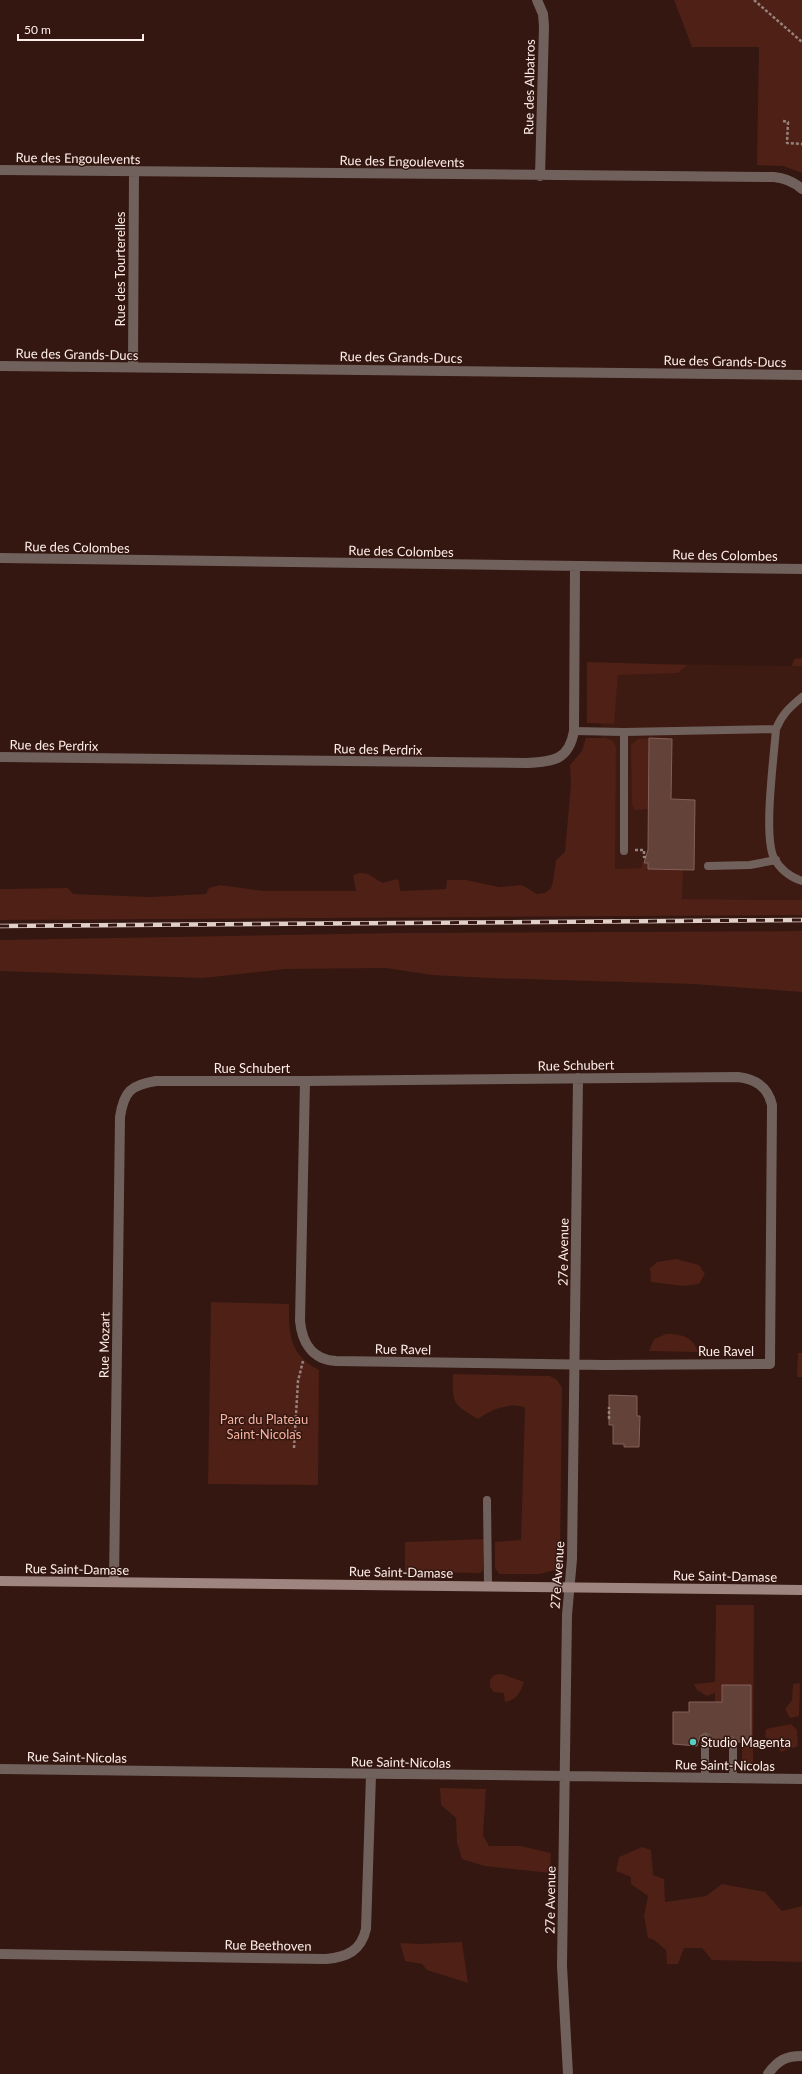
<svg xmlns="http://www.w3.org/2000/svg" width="802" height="2074" font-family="Lato,sans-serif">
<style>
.built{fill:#3e1b12}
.green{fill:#4e2016}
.building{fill:#624239;stroke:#846058}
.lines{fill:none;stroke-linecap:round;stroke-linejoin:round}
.path{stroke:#97817b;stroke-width:2.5;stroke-dasharray:3 2;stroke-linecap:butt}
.lane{stroke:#71615c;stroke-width:8}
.street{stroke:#71615c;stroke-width:10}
.secondary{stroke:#9f857f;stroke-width:10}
.rail-casing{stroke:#e1cfca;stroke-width:4.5}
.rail{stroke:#331710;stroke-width:3;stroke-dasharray:9;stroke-linecap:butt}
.poi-dot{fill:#56cec2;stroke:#331710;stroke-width:1.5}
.labels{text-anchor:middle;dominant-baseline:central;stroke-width:3;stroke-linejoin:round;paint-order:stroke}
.street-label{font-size:13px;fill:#feede9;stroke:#331710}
.park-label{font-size:13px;fill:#f7b4a3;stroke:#331710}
.poi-label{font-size:13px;fill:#feede9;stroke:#331710;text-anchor:start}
</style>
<rect width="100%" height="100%" fill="#331710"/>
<path class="built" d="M602,663L802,666V900L599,898Z"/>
<path class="green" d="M674,0H802V173L783,166L757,165L759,47H692Z
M802,658V666H792L794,659Z
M587,662L687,665L678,673L618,675L614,724L587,723Z
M586,738H606L613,741L616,747L615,869L642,868V863H648V869L683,870L682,899L802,900V915L0,920V889L68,888L73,894L150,897L206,894L209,888L220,885L264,891H356L353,875C366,869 372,877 383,883L396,879L399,881L400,891L446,889L447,880H466L499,887L522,885L537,894L545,893L551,888L553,881L556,860L565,852L571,784L570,765L582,751Z
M649,738L648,809L635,810L632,804L631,745L638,739Z
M802,931V992L693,984L488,978L432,975L386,968L286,969L203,978L0,971V940L397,933Z
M676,1259L699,1265L705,1274L699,1284L683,1286L651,1282L650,1268L657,1262Z
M211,1302L289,1304C289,1334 289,1355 319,1370L318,1485L208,1484Z
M666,1334C681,1334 693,1336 698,1352L649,1351L654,1339Z
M798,1353H802V1377H797Z
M453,1374L550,1376L557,1380L562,1388L560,1561L555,1570L539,1574H499L495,1568V1542L521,1540L525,1408C511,1401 490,1410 478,1419C453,1404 452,1404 453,1374Z
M484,1539L483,1570L480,1573L405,1572V1542Z
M716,1605H754L753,1766H742V1742H751V1685H722L721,1711L714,1742L715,1693L707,1696L697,1690L694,1684L715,1682Z
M502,1674L524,1682C520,1693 517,1700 505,1702L504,1693L494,1692L490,1687V1680L494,1675Z
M800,1683L799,1716L790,1718L785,1709L792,1700L793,1684Z
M791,1724L797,1730L798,1746L781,1752L774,1741L765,1737L766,1729Z
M440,1788L486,1789L483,1835L489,1846H521L551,1853L550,1873L484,1866L462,1859L457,1843L456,1818L441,1805Z
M642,1847L651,1850L653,1875L664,1879L665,1902L706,1896L722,1884L765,1892L782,1911L802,1906V1962L712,1960L702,1948H684L678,1964H667L666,1950L654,1940L648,1938L644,1916L648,1896L631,1884V1877L616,1871L619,1857Z
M462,1942L468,1983L427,1970L422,1964L405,1961L400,1943L420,1944Z"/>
<path class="building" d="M649,738L672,739L671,799L695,800L694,870L648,869V863H644L648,850Z
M609,1395L637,1396V1416H640L639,1447H624V1444H613V1425H609Z
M722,1685H751V1742H738L733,1737H730L728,1742H710V1735L705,1733L700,1736L697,1746L673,1744V1712H689V1702H722Z"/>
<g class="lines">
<path class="path" d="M754,0L802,42
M783,121L788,122L787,143L802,144
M635,850H644V857H646
M609,1419V1407
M294,1448L298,1381L303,1361"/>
<path class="lane" d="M802,697C790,707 782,714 776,729C774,757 763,836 774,858C780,869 790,877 802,881
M574,731L624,732V851
M624,732L776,729
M708,866L750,865L776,860
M487,1500L488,1586
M705,1738V1778
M733,1742V1778"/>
<path class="street" d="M537,0L543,14L544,26L540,176
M0,170L774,177C785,178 793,181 802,189
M0,366L802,375
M133,367L134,171
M0,558L802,569
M0,757L527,763C553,762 569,760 574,731L575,566
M114,1582L120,1117C124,1091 131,1085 156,1081H305L738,1077C756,1079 768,1087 772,1105L770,1364L605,1365L336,1361C312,1360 302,1342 300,1321L305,1081
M0,1769L802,1779
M0,1954L326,1959C347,1957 361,1951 366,1929L371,1775
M568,2074L562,1966L567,1615L572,1559L578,1078
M768,2074C778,2060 786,2056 802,2056"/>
<path class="secondary" d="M0,1581L802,1590"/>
<g class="rail-casing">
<path id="rail" d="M0,926L802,920"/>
</g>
<use href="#rail" class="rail"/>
</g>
<circle class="poi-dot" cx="693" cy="1742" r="4"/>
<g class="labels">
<g class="street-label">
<text transform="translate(529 87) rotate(-89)">Rue des Albatros</text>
<text transform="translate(78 158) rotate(1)">Rue des Engoulevents</text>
<text transform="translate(402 161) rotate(1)">Rue des Engoulevents</text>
<text transform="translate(120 269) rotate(-90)">Rue des Tourterelles</text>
<text transform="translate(77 354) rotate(1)">Rue des Grands-Ducs</text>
<text transform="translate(401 357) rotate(1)">Rue des Grands-Ducs</text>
<text transform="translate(725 361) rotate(1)">Rue des Grands-Ducs</text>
<text transform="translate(77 547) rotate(1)">Rue des Colombes</text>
<text transform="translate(401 551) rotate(1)">Rue des Colombes</text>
<text transform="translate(725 555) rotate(1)">Rue des Colombes</text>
<text transform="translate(54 745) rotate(1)">Rue des Perdrix</text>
<text transform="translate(378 749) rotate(1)">Rue des Perdrix</text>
<text transform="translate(576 1065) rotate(-1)">Rue Schubert</text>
<text x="252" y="1068">Rue Schubert</text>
<text transform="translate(563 1252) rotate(-89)">27e Avenue</text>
<text transform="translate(104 1345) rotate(-89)">Rue Mozart</text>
<text transform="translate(403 1349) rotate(1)">Rue Ravel</text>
<text x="726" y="1351">Rue Ravel</text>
<text transform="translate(77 1569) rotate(1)">Rue Saint-Damase</text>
<text transform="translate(401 1572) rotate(1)">Rue Saint-Damase</text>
<text transform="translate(557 1575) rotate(-86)">27e Avenue</text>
<text transform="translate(725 1576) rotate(1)">Rue Saint-Damase</text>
<text transform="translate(77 1757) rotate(1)">Rue Saint-Nicolas</text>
<text transform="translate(401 1762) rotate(1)">Rue Saint-Nicolas</text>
<text transform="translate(725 1765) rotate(1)">Rue Saint-Nicolas</text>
<text transform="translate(550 1900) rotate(-89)">27e Avenue</text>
<text transform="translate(268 1945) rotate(1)">Rue Beethoven</text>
</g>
<g class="park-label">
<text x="264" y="1419">Parc du Plateau<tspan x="264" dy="15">Saint-Nicolas</tspan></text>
</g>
<g class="poi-label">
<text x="701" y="1742">Studio Magenta</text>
</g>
</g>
<path d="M18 34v6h125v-6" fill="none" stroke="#feede9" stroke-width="2"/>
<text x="24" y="34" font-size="12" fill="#feede9" stroke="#331710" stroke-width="3" paint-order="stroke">50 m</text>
</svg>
